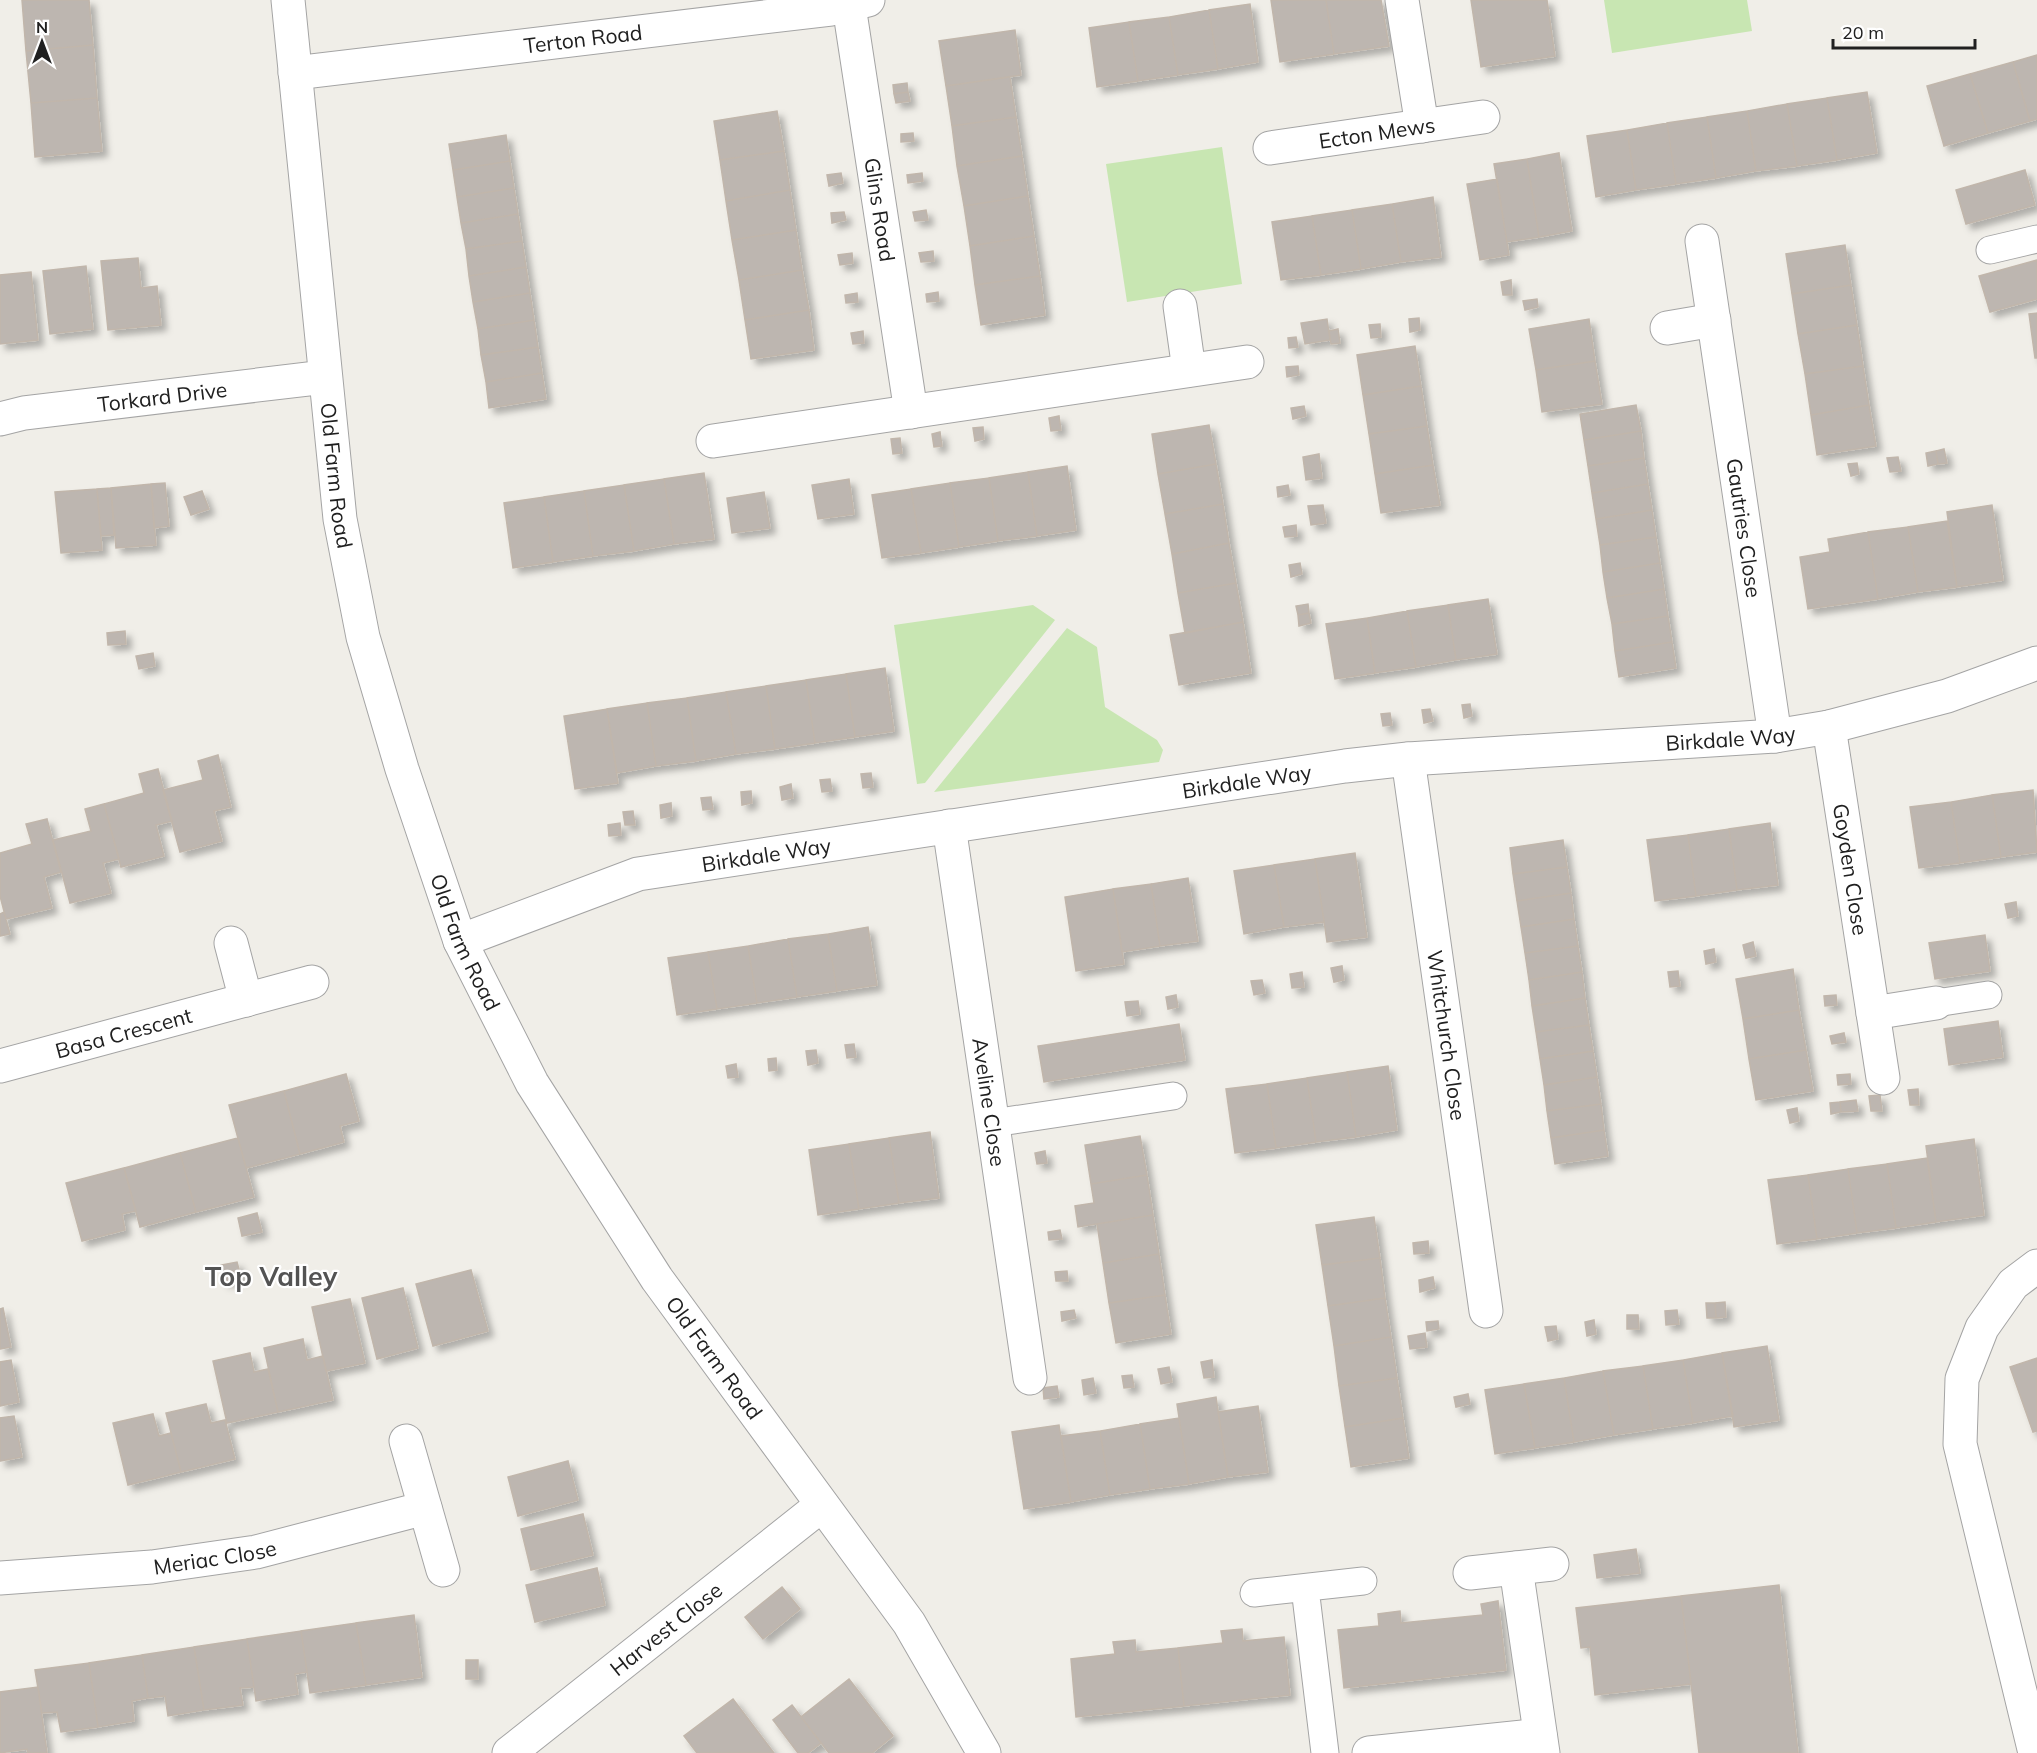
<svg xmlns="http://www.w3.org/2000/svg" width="2037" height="1753" font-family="Mulish,sans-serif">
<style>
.grass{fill:#c8e6b2}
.building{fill:#bdb6b0;stroke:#c1b6ab;stroke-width:1.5;filter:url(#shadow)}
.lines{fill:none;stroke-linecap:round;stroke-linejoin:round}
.service-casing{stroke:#a4a4a4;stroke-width:29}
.minor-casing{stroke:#a4a4a4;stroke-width:35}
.tertiary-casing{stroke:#a4a4a4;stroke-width:35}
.service{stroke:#fff;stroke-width:27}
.minor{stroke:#fff;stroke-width:33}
.tertiary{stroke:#fff;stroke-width:33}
.labels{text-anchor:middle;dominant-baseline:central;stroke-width:4.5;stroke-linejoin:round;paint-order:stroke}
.street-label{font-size:21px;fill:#202020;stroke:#fff}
.district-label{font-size:27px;font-weight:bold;fill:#535353;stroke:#fff}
</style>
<defs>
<filter id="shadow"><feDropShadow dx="5.5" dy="5.5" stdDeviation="3" flood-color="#0004"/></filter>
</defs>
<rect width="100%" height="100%" fill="#f0eee8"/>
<path class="grass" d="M1604,0H1747L1752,31L1612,53Z
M1222,147L1242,284L1127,302L1106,164Z
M1033,605L1055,620L925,783L917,784L894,625Z
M1067,628L1097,647L1105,707L1157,740L1163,750L1159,762L934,792Z"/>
<path class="building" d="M22,0H89L93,45L26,51Z
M1271,0H1326L1334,54L1280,62Z
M1326,0H1381L1389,46L1334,54Z
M1471,0H1547L1555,56L1481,67Z
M1250,4L1258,62L1218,69L1209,10Z
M1209,10L1218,69L1178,75L1169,17Z
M1169,17L1178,75L1138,81L1129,22Z
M1129,22L1138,81L1097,87L1089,28Z
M1015,30L1021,75L946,86L939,41Z
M93,45L97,98L31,103L26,51Z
M2037,55V119L2030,121L2013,62Z
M2013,62L2030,121L1988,133L1970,74Z
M1970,74L1988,133L1944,146L1927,86Z
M1010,77L1016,117L952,126L946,86Z
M907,83L908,92L894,94L893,85Z
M908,92L910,101L896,103L894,94Z
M1867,92L1877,153L1837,160L1827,98Z
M97,98L102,151L35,157L31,103Z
M1827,98L1837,160L1797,166L1787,104Z
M1787,104L1797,166L1756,171L1747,111Z
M777,111L784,151L720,160L714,121Z
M1747,111L1756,171L1716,178L1707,117Z
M1016,117L1022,156L957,166L952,126Z
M1707,117L1716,178L1676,184L1667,123Z
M1667,123L1676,184L1636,190L1627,130Z
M1627,130L1636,190L1596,197L1587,136Z
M913,133L914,141L901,142V134Z
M506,135L510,161L453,170L449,144Z
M784,151L790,190L726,201L720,160Z
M1559,153L1572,231L1539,237L1527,159Z
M1022,156L1028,196L964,206L957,166Z
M1527,159L1539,237L1507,242L1494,164Z
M510,161L514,188L457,197L453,170Z
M2025,170L2035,205L1966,224L1956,190Z
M841,173L843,183L829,186L827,175Z
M922,173L923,181L908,183L907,175Z
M1497,179L1509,255L1480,260L1467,184Z
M514,188L518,214L461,223L457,197Z
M790,190L796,230L732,240L726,201Z
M1028,196L1034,236L970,246L964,206Z
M1433,197L1441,257L1401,262L1392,204Z
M1392,204L1401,262L1361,269L1352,210Z
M926,210L928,220L915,221L913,212Z
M1352,210L1361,269L1321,275L1312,216Z
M844,212L846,220L832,223L831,213Z
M518,214L522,241L466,249L461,223Z
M1312,216L1321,275L1281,280L1272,222Z
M796,230L802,270L739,280L732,240Z
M1034,236L1040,276L975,285L970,246Z
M522,241L526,267L469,276L466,249Z
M1845,245L1851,285L1792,294L1786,254Z
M933,251L934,261L921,262L919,253Z
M852,253L853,263L840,265L838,255Z
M138,258L141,288L157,286L161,325L108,330L101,261Z
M2037,260V299L1990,312L1979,276Z
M86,266L93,329L50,334L43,271Z
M526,267L530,293L473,302L469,276Z
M802,270L809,310L745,320L739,280Z
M31,272L38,340L0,344V275Z
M1040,276L1045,315L981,325L975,285Z
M1511,280L1512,295H1503L1501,282Z
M1851,285L1857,325L1798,334L1792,294Z
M938,292L939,301L927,302L926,294Z
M530,293L534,320L478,329L473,302Z
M857,293L858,302L846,303L845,295Z
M1537,299L1538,307L1525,310L1523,301Z
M809,310L814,350L751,359L745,320Z
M2037,313V358H2035L2029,314Z
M1419,318L1420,330L1410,332L1409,319Z
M1327,319L1330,340L1305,344L1301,323Z
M1589,319L1595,361L1536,370L1529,329Z
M534,320L538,347L481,355L478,329Z
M1380,324L1381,337L1371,338L1369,325Z
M1857,325L1863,366L1805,374L1798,334Z
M1338,329L1340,343L1331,344L1329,331Z
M863,331L864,343L853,344L851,333Z
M1296,337L1298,347L1289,348L1288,338Z
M1415,346L1421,386L1363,395L1357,355Z
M538,347L542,373L486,382L481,355Z
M1595,361L1602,404L1542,412L1536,370Z
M1298,366L1299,375L1287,377L1286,367Z
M1863,366L1869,405L1811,415L1805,374Z
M542,373L546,399L489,408L486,382Z
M1421,386L1427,426L1369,434L1363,395Z
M1636,405L1641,431L1584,440L1580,414Z
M1869,405L1876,446L1817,455L1811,415Z
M1304,406L1306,416L1293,419L1291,408Z
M1059,416L1061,430L1051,431L1049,418Z
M1209,425L1216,464L1158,474L1152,434Z
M1427,426L1433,465L1375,474L1369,434Z
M983,427L984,439L975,441L973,428Z
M1641,431L1644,458L1588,466L1584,440Z
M940,432L942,446L934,447L932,434Z
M900,438L902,453L893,454L891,439Z
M1944,449L1947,463L1938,464L1936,451Z
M1936,451L1938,464L1928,466L1926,453Z
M1319,454L1322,478L1306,480L1303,457Z
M1898,457L1901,471L1890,472L1887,458Z
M1644,458L1648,484L1592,493L1588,466Z
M1857,463L1859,474L1851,476L1848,464Z
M1216,464L1223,504L1165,514L1158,474Z
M1433,465L1440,505L1381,513L1375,474Z
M1067,466L1076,530L1037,536L1028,472Z
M1028,472L1037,536L998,541L989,478Z
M704,473L714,539L674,544L664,479Z
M989,478L998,541L959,547L950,483Z
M664,479L674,544L634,551L624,485Z
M849,479L854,514L818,519L812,485Z
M165,483L169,526L154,528L151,484Z
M950,483L959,547L921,553L911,489Z
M151,484L156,545L116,548L111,488Z
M1648,484L1652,510L1596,519L1592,493Z
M624,485L634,551L593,556L584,491Z
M1288,485L1290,495L1278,497L1277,487Z
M111,488L114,535L101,536L97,489Z
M97,489L102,550L61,553L55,492Z
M911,489L921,553L882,558L872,495Z
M202,491L209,509L191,515L184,497Z
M584,491L593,556L553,562L544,497Z
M764,492L770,528L732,533L727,498Z
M544,497L553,562L513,568L504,503Z
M1223,504L1229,543L1172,554L1165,514Z
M1323,505L1326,523L1311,525L1308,506Z
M1992,505L2003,580L1957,587L1947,512Z
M1652,510L1656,537L1600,545L1596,519Z
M1947,521L1957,587L1918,592L1908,527Z
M1296,525L1297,536L1285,537L1283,527Z
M1908,527L1918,592L1878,599L1868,532Z
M1868,532L1878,599L1808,609L1800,557L1830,552L1828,539Z
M1656,537L1660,563L1603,572L1600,545Z
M1229,543L1236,583L1178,593L1172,554Z
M1300,563L1302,574L1291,577L1289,565Z
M1660,563L1664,589L1607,598L1603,572Z
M1236,583L1243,622L1185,633L1178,593Z
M1664,589L1668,616L1612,624L1607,598Z
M1488,599L1497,654L1456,660L1448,605Z
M1308,604L1309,613L1298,615L1296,606Z
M1448,605L1456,660L1416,667L1407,611Z
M1407,611L1416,667L1375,673L1367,618Z
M1309,613L1311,623L1299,626L1298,615Z
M1668,616L1672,642L1615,651L1612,624Z
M1367,618L1375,673L1335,679L1326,624Z
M1243,622L1251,673L1179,685L1170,635Z
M125,631L126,644L108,645L107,633Z
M1672,642L1676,668L1619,677L1615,651Z
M153,653L155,666L139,669L136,656Z
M885,668L894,731L855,737L846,674Z
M846,674L855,737L815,743L806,680Z
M806,680L815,743L775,749L766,686Z
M766,686L775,749L736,754L726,692Z
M726,692L736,754L696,761L687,698Z
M687,698L696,761L656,766L647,703Z
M647,703L656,766L617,773L607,709Z
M1470,704L1472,716L1464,718L1462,705Z
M607,709L618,783L575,789L564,716Z
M1430,709L1433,721L1424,723L1422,710Z
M1390,713L1392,725L1383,726L1381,714Z
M218,755L231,807L214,811L222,841L180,852L163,790L203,780L198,761Z
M158,769L172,821L156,825L164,856L121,867L104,804L144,793L139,774Z
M871,773L873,787L863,788L861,774Z
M830,779L832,791L822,792L820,780Z
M791,784L793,798L782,800L780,787Z
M2033,790L2037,852L2001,857L1992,795Z
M751,791L752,803L742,805L741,792Z
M1992,795L2001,857L1960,863L1951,802Z
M711,797L713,809L703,810L701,798Z
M1951,802L1960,863L1919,868L1910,807Z
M671,803L672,816L661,818L660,805Z
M104,804L119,859L103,863L111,893L70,903L53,840L91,831L85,809Z
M633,811L635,825H625L623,812Z
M47,819L61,872L44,877L52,908L6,919L0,896V853L32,844L26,824Z
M620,823L621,835L609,836L608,825Z
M1770,823L1778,885L1737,890L1729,829Z
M1729,829L1737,890L1696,896L1688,835Z
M1688,835L1696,896L1655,901L1647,840Z
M1563,840L1567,867L1513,874L1510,848Z
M1355,853L1367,937L1327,942L1315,859Z
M1315,859L1324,922L1284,927L1274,865Z
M1274,865L1284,927L1244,934L1234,871Z
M1567,867L1571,893L1517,901L1513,874Z
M1188,878L1198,941L1160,946L1151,884Z
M1151,884L1160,946L1122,952L1113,889Z
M1113,889L1124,964L1076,971L1065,897Z
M1571,893L1574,919L1521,927L1517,901Z
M2016,902L2018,916L2008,918L2005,904Z
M4,912L10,934L0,936V914Z
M1574,919L1578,946L1525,953L1521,927Z
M868,927L877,985L837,991L828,934Z
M828,934L837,991L797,997L788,939Z
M1985,935L1990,971L1935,979L1929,943Z
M788,939L797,997L757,1003L748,946Z
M1753,942L1756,956L1746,958L1743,945Z
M748,946L757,1003L717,1009L708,952Z
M1578,946L1582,972L1529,980L1525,953Z
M1714,949L1716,962L1706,964L1704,951Z
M708,952L717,1009L677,1015L668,958Z
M1342,966L1344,980L1334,982L1331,968Z
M1793,969L1799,1010L1743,1019L1736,979Z
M1678,971L1680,986L1670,987L1668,972Z
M1302,972L1304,987L1292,988L1290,974Z
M1582,972L1585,998L1532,1006L1529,980Z
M1262,980L1265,993L1254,995L1251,981Z
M1176,995L1178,1007L1168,1009L1166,997Z
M1836,995L1837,1005L1825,1006L1824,996Z
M1585,998L1589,1025L1536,1032L1532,1006Z
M1138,1001L1140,1014L1127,1016L1125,1002Z
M1799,1010L1806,1050L1749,1059L1743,1019Z
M1998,1021L2003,1057L1949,1065L1944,1029Z
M1179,1024L1185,1060L1044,1082L1038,1046Z
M1589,1025L1593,1051L1540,1059L1536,1032Z
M1844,1033L1846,1042L1832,1044L1830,1036Z
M854,1044L856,1057L847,1058L845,1045Z
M816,1050L818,1063L808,1065L806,1051Z
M1806,1050L1813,1091L1756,1100L1749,1059Z
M1593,1051L1597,1077L1544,1085L1540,1059Z
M776,1058L777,1070L769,1071L768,1059Z
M736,1064L738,1077L728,1078L726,1066Z
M1388,1066L1397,1130L1356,1137L1347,1072Z
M1347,1072L1356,1137L1316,1142L1307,1078Z
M346,1074L359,1121L340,1126L344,1142L300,1154L284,1091Z
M1850,1074L1851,1084L1838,1085L1837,1075Z
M1597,1077L1601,1104L1547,1111L1544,1085Z
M1307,1078L1316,1142L1276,1148L1267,1084Z
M1267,1084L1276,1148L1235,1153L1226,1089Z
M1918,1089L1919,1105H1910L1908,1090Z
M284,1091L300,1154L246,1168L229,1105Z
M1880,1095L1882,1111H1871L1869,1096Z
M1856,1100L1858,1111L1841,1112L1840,1102Z
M1840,1102L1841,1112L1831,1114L1830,1103Z
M1601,1104L1604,1130L1551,1138L1547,1111Z
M1797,1108L1799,1121L1790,1123L1787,1110Z
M1604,1130L1608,1156L1555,1164L1551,1138Z
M930,1132L939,1198L899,1203L889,1138Z
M1140,1136L1147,1175L1091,1184L1085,1145Z
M238,1138L254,1197L196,1212L180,1153Z
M889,1138L899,1203L859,1209L849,1144Z
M1974,1139L1984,1215L1936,1222L1926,1146Z
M849,1144L859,1209L818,1215L809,1150Z
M1045,1151L1047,1163L1037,1164L1035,1153Z
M180,1153L196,1212L140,1227L124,1168Z
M1927,1158L1936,1222L1896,1228L1887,1164Z
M1887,1164L1896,1228L1857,1233L1848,1169Z
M124,1168L136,1211L122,1214L125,1230L82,1241L66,1183Z
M1848,1169L1857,1233L1817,1239L1808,1175Z
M1147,1175L1153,1215L1078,1227L1075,1206L1094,1203L1091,1184Z
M1808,1175L1817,1239L1777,1244L1768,1180Z
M257,1213L262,1232L242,1236L238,1218Z
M1153,1215L1159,1254L1103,1263L1097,1224Z
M1374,1217L1380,1258L1322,1265L1316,1225Z
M1060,1230L1062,1239L1049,1240L1048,1232Z
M1428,1241L1429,1253L1414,1254L1413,1243Z
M1159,1254L1165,1295L1109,1303L1103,1263Z
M1380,1258L1385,1298L1328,1306L1322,1265Z
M237,1262L241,1277L224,1282L221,1265Z
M471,1270L488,1331L433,1346L416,1284Z
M1067,1271L1068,1281H1056L1055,1272Z
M1433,1277L1435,1288L1420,1292L1419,1280Z
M403,1288L418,1348L377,1359L362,1298Z
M1165,1295L1171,1334L1116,1343L1109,1303Z
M1385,1298L1391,1337L1334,1346L1328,1306Z
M350,1299L365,1363L326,1371L312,1307Z
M1725,1302L1726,1317L1716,1318L1715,1303Z
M1706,1303H1715L1716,1318H1707Z
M3,1308L11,1347L0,1349V1309Z
M1074,1310L1076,1318L1062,1321L1061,1312Z
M1677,1310L1679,1324L1666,1325L1665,1311Z
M1627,1315H1638L1639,1329H1627Z
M1594,1320L1596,1334L1587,1336L1585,1322Z
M1438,1321L1439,1329L1427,1331L1426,1322Z
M1556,1326L1558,1339L1548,1341L1545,1327Z
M1425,1333L1427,1347L1410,1349L1408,1336Z
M1391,1337L1397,1378L1339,1386L1334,1346Z
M303,1339L307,1360L323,1356L333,1400L278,1412L264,1348Z
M1767,1346L1779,1420L1734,1427L1722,1353Z
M250,1353L254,1372L268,1369L278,1412L227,1423L213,1361Z
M1722,1353L1733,1416L1693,1423L1683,1360Z
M2037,1358V1431L2033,1432L2010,1367Z
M11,1360L19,1402L0,1406V1362Z
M1212,1360L1214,1377L1204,1378L1201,1362Z
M1683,1360L1693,1423L1653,1429L1643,1366Z
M1643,1366L1653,1429L1614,1435L1603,1371Z
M1169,1367L1172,1382L1161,1384L1158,1369Z
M1603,1371L1614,1435L1574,1442L1564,1378Z
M1132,1375L1134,1387L1124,1388L1122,1376Z
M1093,1378L1096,1393L1084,1395L1082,1380Z
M1397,1378L1403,1418L1345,1427L1339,1386Z
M1564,1378L1574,1442L1535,1448L1524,1384Z
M1524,1384L1535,1448L1495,1454L1485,1390Z
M1057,1386L1059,1397L1044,1399L1043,1388Z
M1468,1394L1470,1404L1456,1407L1454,1397Z
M1216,1397L1228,1477L1189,1484L1177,1404Z
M206,1404L211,1423L225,1420L235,1459L181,1472L166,1413Z
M1258,1406L1268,1472L1228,1477L1218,1412Z
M153,1414L159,1436L171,1433L181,1472L128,1485L113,1423Z
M14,1416L22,1457L0,1461V1418Z
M1179,1418L1189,1484L1150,1489L1140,1424Z
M1403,1418L1409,1458L1351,1467L1345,1427Z
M1140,1424L1150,1489L1110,1495L1100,1431Z
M1059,1425L1071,1502L1024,1509L1012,1432Z
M1100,1431L1110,1495L1071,1502L1061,1436Z
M568,1461L578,1500L518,1516L508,1477Z
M583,1514L593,1555L531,1570L521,1529Z
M1636,1549L1640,1573L1597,1578L1594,1555Z
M597,1568L605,1605L535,1622L526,1585Z
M1779,1585L1798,1753H1699L1681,1596Z
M782,1587L800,1609L763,1639L745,1617Z
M1681,1596L1691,1684L1595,1695L1590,1647L1581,1648L1576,1608Z
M1498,1601L1506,1670L1344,1688L1338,1630L1379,1626L1378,1614L1400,1611L1401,1623L1483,1615L1481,1604Z
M414,1615L422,1677L366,1685L356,1623Z
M356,1623L366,1685L310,1693L301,1631Z
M1242,1629L1243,1641L1284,1637L1290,1695L1184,1706L1178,1648L1223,1643L1221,1631Z
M301,1631L307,1672L295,1674L298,1694L256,1701L247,1639Z
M247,1639L254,1687L240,1688L243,1705L204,1710L194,1647Z
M1135,1640L1136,1652L1178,1648L1184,1706L1076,1717L1071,1659L1115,1654L1113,1642Z
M194,1647L204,1710L168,1716L165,1696L148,1698L142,1655Z
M142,1655L148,1698L132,1701L134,1721L98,1727L89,1663Z
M466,1660H478V1679H466Z
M89,1663L98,1727L61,1732L57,1712L42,1713L35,1670Z
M849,1679L893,1736L872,1753H829L801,1717Z
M38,1687L47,1753H28L27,1749L0,1753V1692Z
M733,1699L774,1753H697L684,1736Z
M792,1705L821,1743L808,1753H798L773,1720Z"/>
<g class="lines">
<g class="service-casing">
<path id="service" d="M1990,250L2037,239
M1936,1003L1988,995
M993,1123L1173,1096
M1305,1588L1325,1753
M1254,1593L1363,1581"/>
</g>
<g class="minor-casing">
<g id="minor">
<path d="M1402,0L1422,126"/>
<path id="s1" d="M849,6L911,412"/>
<path id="s2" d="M295,73L831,9L868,0"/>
<path id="s3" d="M1270,148L1483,117"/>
<path id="s4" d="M1702,241L1775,736"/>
<path d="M1180,306L1189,370"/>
<path d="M1667,328L1714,320"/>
<path id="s5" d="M0,419L24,413L325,377"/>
<path d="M713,441L1247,362"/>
<path id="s6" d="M1829,727L1883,1078"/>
<path id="s7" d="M1408,759L1486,1311"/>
<path id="s8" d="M949,826L1030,1378"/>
<path id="s9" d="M460,941L638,874L1345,766L1408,759L1775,736L1829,727L1947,696L2037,663"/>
<path d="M231,943L246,1000"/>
<path d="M1873,1013L1936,1003"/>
<path id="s10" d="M0,1066L312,982"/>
<path d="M406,1441L443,1570"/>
<path d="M1516,1568L1543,1753"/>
<path d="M1470,1573L1552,1564"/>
<path id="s11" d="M0,1578L152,1567L256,1552L425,1508"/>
<path id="s12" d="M509,1753L822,1505"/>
<path d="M1369,1753L1540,1735"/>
<path d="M2035,1753L1960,1444L1962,1379L1982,1328L2013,1284L2037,1266"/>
</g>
</g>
<g class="tertiary-casing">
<g id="tertiary">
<path id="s13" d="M288,0L340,519L363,637L402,769L460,941L532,1083L657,1279L909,1623L984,1753"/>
</g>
</g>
<use href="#service" class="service"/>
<use href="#minor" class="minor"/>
<use href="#tertiary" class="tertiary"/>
</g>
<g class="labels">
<g class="street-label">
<text stroke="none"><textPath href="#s2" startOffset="290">Terton Road</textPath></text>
<text stroke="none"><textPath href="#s3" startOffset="108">Ecton Mews</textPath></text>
<text stroke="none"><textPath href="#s1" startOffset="206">Glins Road</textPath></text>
<text stroke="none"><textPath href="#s5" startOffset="164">Torkard Drive</textPath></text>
<text stroke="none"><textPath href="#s13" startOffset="478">Old Farm Road</textPath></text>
<text stroke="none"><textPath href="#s4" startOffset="290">Gautries Close</textPath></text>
<text stroke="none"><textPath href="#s9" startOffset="1292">Birkdale Way</textPath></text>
<text stroke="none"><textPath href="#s9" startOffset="806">Birkdale Way</textPath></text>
<text stroke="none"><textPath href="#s9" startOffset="320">Birkdale Way</textPath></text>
<text stroke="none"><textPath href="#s6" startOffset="144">Goyden Close</textPath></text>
<text stroke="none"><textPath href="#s13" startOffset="964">Old Farm Road</textPath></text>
<text stroke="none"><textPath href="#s10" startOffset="128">Basa Crescent</textPath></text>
<text stroke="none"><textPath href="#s7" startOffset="279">Whitchurch Close</textPath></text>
<text stroke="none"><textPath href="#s8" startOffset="279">Aveline Close</textPath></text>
<text stroke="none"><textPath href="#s13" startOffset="1450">Old Farm Road</textPath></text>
<text stroke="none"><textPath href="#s11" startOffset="216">Meriac Close</textPath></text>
<text stroke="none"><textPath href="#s12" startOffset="200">Harvest Close</textPath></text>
</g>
<g class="district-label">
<text x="271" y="1276">Top Valley</text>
</g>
</g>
<g transform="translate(42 42)" stroke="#ffffff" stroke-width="4.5" paint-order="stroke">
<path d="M0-4.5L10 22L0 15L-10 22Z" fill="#202020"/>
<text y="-9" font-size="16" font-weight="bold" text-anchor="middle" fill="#202020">N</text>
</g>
<path d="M1833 39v9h142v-9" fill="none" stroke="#202020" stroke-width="3"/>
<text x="1842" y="39" font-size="18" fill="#202020" stroke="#ffffff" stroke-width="4.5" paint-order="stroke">20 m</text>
</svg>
